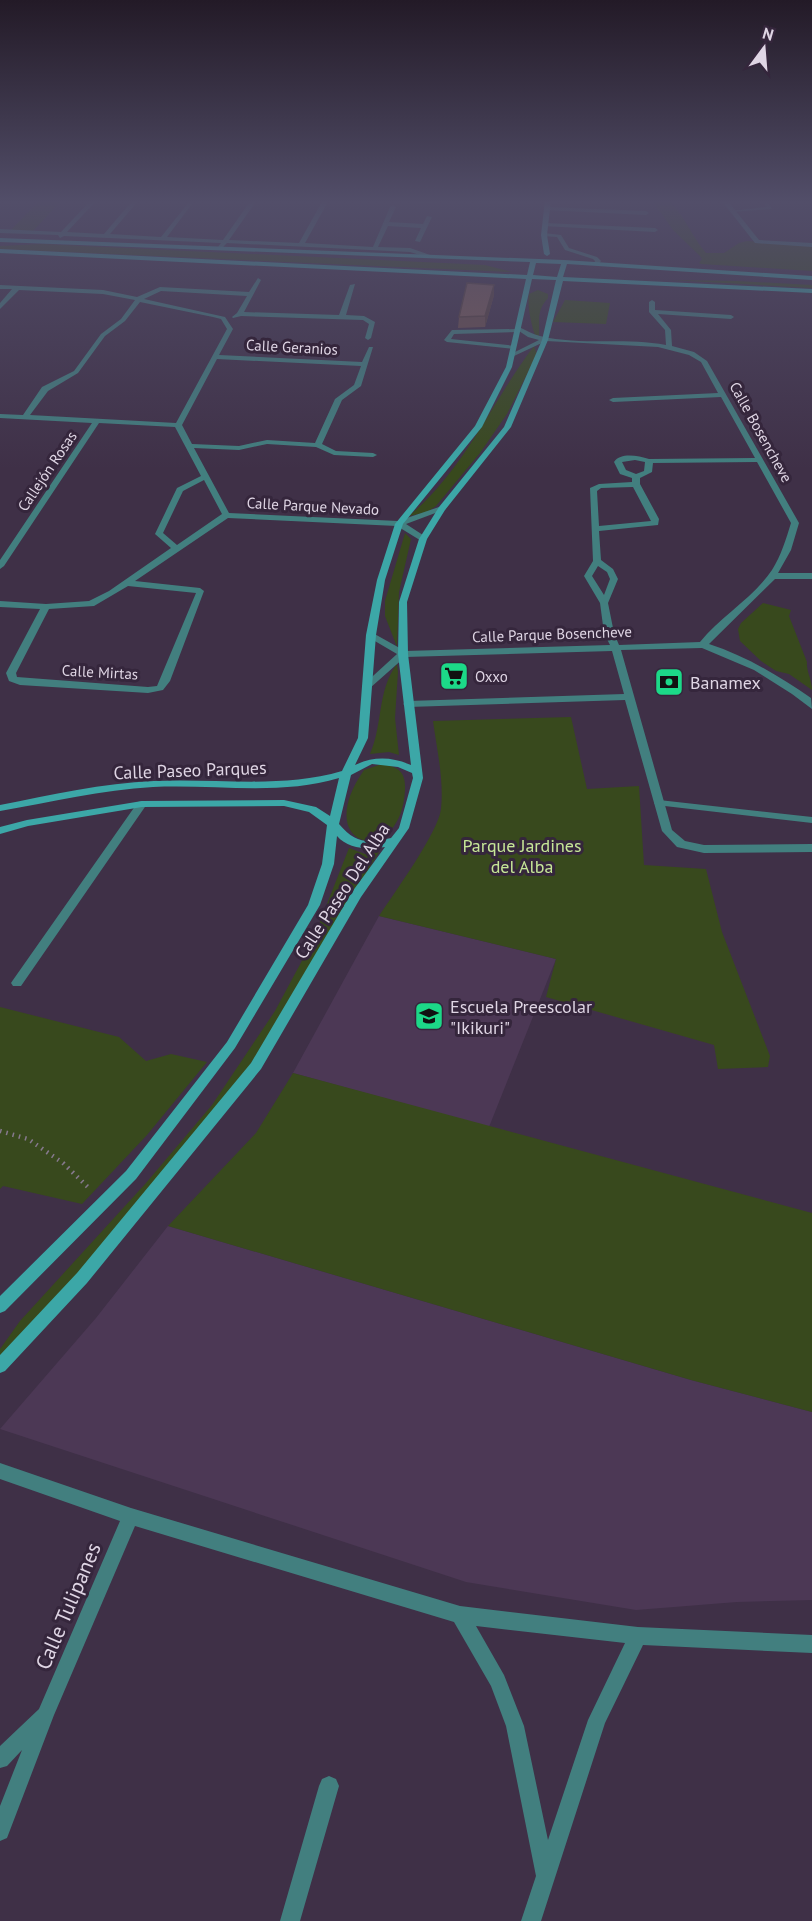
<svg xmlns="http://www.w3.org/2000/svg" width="812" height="1921" font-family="'PT Sans',sans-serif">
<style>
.built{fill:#4c3855}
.green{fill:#38491d}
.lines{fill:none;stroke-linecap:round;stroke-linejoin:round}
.path{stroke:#86798d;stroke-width:4.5;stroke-dasharray:1.5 5;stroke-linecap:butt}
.lane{fill:#427f7f;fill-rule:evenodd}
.street{fill:#427f7f;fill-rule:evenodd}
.secondary{fill:#3ca7a7;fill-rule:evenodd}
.wall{fill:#6b4e4b}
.shaded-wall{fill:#57403d}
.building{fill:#7c5b57;stroke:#57403d;stroke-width:1.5}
.labels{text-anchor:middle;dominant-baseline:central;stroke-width:6;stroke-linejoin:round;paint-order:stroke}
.far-street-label{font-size:15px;fill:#dfd5e4;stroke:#35263c}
.far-poi-label{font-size:15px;fill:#dfd5e4;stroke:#35263c;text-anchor:start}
.poi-label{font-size:18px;fill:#dfd5e4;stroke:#35263c;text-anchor:start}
.street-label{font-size:18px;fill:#dfd5e4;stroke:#35263c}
.park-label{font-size:18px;fill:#c6e797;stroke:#35263c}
.near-street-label{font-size:21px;fill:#dfd5e4;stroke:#35263c}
</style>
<rect width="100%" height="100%" fill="#3f3047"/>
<path class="built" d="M379,916L556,959L489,1127L293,1073Z
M168,1226L691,1380L812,1412V1600L737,1602L636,1610L466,1582L0,1429L96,1318Z"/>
<path class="green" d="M40,200H62L33,231L11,230Z
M652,200H668C684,214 692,237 706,253H724L739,243L747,241L812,245V271L701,264L699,263L702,259L700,256L673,230Z
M42,244L485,265L512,272L0,249V246Z
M670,280L737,281L812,285V288Z
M538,290L548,294V298C536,311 540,320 539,336L535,335C531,324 527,305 529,294Z
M565,300L610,303L606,324L553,322Z
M534,346L537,354L507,414L480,453L436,506L427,512L409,516C465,469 491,403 534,346Z
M405,533L411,539L399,592L397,647L385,616V601Z
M763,603L791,610L789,616L807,662C806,671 812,680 812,690L789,674L776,671L761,661L740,641L738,629L741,623Z
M397,664L398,672L395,718L399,755L389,752L370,754C383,725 377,690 397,664Z
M571,717L587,789L639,786L644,865L706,869L722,932L770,1056L768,1067L718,1069L714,1045L546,997L556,959L379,916C394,893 438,833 441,809C444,780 437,750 433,721Z
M382,764C399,767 406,772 405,790C401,870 309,849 364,770Z
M349,848L365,854L379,852L250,1065L70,1285L0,1360V1349L20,1321L146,1183L212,1105L275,1011L312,942Z
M0,1007L119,1037L146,1061L171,1054L207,1062L147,1135L82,1204L3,1186L0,1189Z
M293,1073L812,1213V1412L691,1380L168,1226L256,1133Z"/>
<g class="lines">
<path class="path" d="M0,1131L28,1139L63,1163L91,1190"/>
<path class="lane" d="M762,200H766L772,209L732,212L730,211L767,207Z
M544,233L561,235L569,248L597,257L601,261L598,265H594L595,261L593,259L565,250L557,237L542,236Z
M518,329L520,330V332L454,334L451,339L516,346V348L514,349L447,342L444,340L452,330Z
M659,800L812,817V823L656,805L654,803L656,801Z"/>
<path class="street" d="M91,200H97L67,232L104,234L133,200H139L110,234L161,237L189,202L192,204L167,237L223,240L251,200H257L229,240L299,243L323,200H329L305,243L373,247L390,207L393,205L396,207L389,222L423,224L427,216L432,217L420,242L415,241L421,228L388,226L378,247L410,248L433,256L430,258L410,252L227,243L221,249L218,247L221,243L64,236L60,238L58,235L0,233V229L61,232Z
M381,200H443L434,204Z
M721,200H727L759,240L812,243V247L755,243Z
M547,207L646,211L649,213L646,215L545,210Z
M545,223L655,228L658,230L655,232L543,226Z
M258,278L261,280L244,312L339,315L350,285L355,284L346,315L364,316L375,322L371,338L368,340L365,338L369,324L363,320L241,316L233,318L232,317L237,313L247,296L161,291L144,299L225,317L233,329L219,355L362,362L369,347H373L361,386L342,400L322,444L336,451L373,453L377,455L373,457L334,455L316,447L267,444L239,450L194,448L229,513L398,521L439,507L446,509L406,524L426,537L427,539L423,542L397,526L228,518L135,581L200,588L204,591L170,681L163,690L148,693L20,685L9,681L6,673L40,609L0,607V601L46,604L89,601L109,591L171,548L155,534L177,488L201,476L175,427L99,423L4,566L0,569V560L92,423L0,418V414L23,415L42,387L74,371L101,334L121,319L135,300L103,294L19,290L0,309V303L12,289H0V285L103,290L137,297L160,287L249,292ZM140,302L213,317L221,319L227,329L176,423L30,415L48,391L78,373L105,336L125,321ZM217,359L361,366L354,385L335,399L315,443L267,440L239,446L192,444L182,425ZM204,480L222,514L177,545L163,533L183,491ZM128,586L196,593L157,686L148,687L17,677L16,673L49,609L94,606Z
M652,300L655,302V310L731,315L734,317L731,319L658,314L671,330L672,346L694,352L707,361L799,523L791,550L778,573H812V579H775L709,644C746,656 779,676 811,698L812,709L792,694L754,670L702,648L621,650L672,830L685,841L704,845L812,844V852L704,853L677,847L662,831L625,700L408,707L403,704L408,701L624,694L612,651L405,657L370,688H364L362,686L397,654L368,637V633L371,632L405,651L610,645L604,633L600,603L584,576L593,561L590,488L599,484L632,482V478L620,474L614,462C621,452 638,456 649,459L755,458L721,397L613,402L609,400L613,398L718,393L701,362L689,355L658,347L546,341L514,356L509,355L539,340L528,337L516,329L519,327C526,330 532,334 540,336C581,346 624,337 666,345L665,330L649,312V302ZM635,460L645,462L644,471L636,474L626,470L622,462ZM757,462L791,523C786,539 781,556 772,570C753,598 721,616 700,642L619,645L614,633L608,603L618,579L613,569L601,560L599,531L658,525L659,519L640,484V478L652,472L653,463ZM633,487L651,521L599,526L597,491L601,488ZM598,566L607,572L610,579L604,595L592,576Z
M142,801L147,804L21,986H13L11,983L13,980L138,802Z
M0,1463L131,1508L460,1606L638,1627L812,1635V1653L643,1645L605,1723L541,1921H521L536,1876L506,1726L491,1686L454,1622L135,1526L54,1715L7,1838L0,1841V1806L22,1750L7,1766L0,1768V1746L39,1709L120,1521L0,1479ZM476,1626L625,1643L588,1720L548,1840L524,1726L504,1675Z
M329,1776L336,1779L339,1786L300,1921H280L319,1786L322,1779Z"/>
<path class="secondary" d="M545,200H551L547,235L550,254L547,256L544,254L541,235Z
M0,238L564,260L812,276V280L567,264L563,277L812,289V293L563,281L548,340L511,427L445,510L427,539L407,602L408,654L423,778L409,828L361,897L261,1069L87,1283L5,1371L0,1373V1355L77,1273L251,1063L352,892L385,847C369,850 348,849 337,836L334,864L320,905L235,1048L136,1179L5,1311L0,1313V1296L126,1171L227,1042L308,905L322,864L327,825L309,812L284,806L142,807L28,826L0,834V827L27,820L142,801L284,800L316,807L330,816L339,778C280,796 215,784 153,787C102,790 51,802 0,811V805C51,795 103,783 154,781C217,778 281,789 342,771L358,738L366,635L377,580L395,524L475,426L506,367L526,279L0,253V249L527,275L530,262L0,242ZM536,263L561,264L557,277L533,275ZM532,279L556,280L542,340L504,427L439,507L419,539L399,602L398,654L411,765C392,757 374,756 355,765L368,738L376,635L385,580L403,524L482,427L512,367ZM372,764L398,767L412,773L413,778L399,828L391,838C367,844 355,843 339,824L351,775Z"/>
</g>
<path class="wall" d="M494,285V295L485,327L458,328L459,317Z"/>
<path class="shaded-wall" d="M494,285V295L485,327V316Z"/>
<path class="building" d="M467,283L494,285L485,316L459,317Z"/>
<linearGradient id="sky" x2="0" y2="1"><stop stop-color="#231a27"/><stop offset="0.43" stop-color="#524e69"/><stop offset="1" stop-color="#524e69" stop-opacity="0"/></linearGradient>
<rect width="812" height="469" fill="url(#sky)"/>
<defs>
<g id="supermarket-square" transform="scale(1.5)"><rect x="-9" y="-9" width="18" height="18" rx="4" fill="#1cd988" stroke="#35263c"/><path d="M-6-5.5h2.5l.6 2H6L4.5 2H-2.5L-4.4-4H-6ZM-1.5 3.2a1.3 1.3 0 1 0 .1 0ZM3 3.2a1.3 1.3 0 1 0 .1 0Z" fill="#111"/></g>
<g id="bank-square" transform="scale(1.5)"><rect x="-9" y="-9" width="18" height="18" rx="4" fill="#1cd988" stroke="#35263c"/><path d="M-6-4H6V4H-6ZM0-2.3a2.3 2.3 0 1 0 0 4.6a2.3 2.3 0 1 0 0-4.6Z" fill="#111"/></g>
<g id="school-square" transform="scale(1.5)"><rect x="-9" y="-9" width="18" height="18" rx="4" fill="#1cd988" stroke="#35263c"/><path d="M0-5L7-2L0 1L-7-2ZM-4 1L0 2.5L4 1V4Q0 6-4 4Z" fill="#111"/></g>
</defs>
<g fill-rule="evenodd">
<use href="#supermarket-square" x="454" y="676"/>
<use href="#bank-square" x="669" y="682"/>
<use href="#school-square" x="429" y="1016"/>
</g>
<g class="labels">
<g class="far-street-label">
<text transform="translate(292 347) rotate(3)">Calle Geranios</text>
<text transform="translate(761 432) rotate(61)">Calle Bosencheve</text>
<text transform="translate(47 471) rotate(-56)">Callejón Rosas</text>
<text transform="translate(313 506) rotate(3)">Calle Parque Nevado</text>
<text transform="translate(552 634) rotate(-2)">Calle Parque Bosencheve</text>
<text transform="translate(100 672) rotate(3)">Calle Mirtas</text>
</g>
<g class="far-poi-label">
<text x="475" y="676">Oxxo</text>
</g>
<g class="poi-label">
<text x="690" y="682">Banamex</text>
<text x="450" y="1006">Escuela Preescolar<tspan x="450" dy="21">"Ikikuri"</tspan></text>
</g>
<g class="street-label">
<text transform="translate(190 770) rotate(-2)">Calle Paseo Parques</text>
<text transform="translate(342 891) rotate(-57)">Calle Paseo Del Alba</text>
</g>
<g class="park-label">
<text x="522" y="845">Parque Jardines<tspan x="522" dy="21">del Alba</tspan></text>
</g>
<g class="near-street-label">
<text transform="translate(68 1606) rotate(-67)">Calle Tulipanes</text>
</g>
</g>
<g transform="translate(764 48) rotate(16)" stroke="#35263c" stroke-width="4.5" paint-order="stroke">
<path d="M0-4.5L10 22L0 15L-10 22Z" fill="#dfd5e4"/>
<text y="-9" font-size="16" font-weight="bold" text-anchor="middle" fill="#dfd5e4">N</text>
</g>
</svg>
